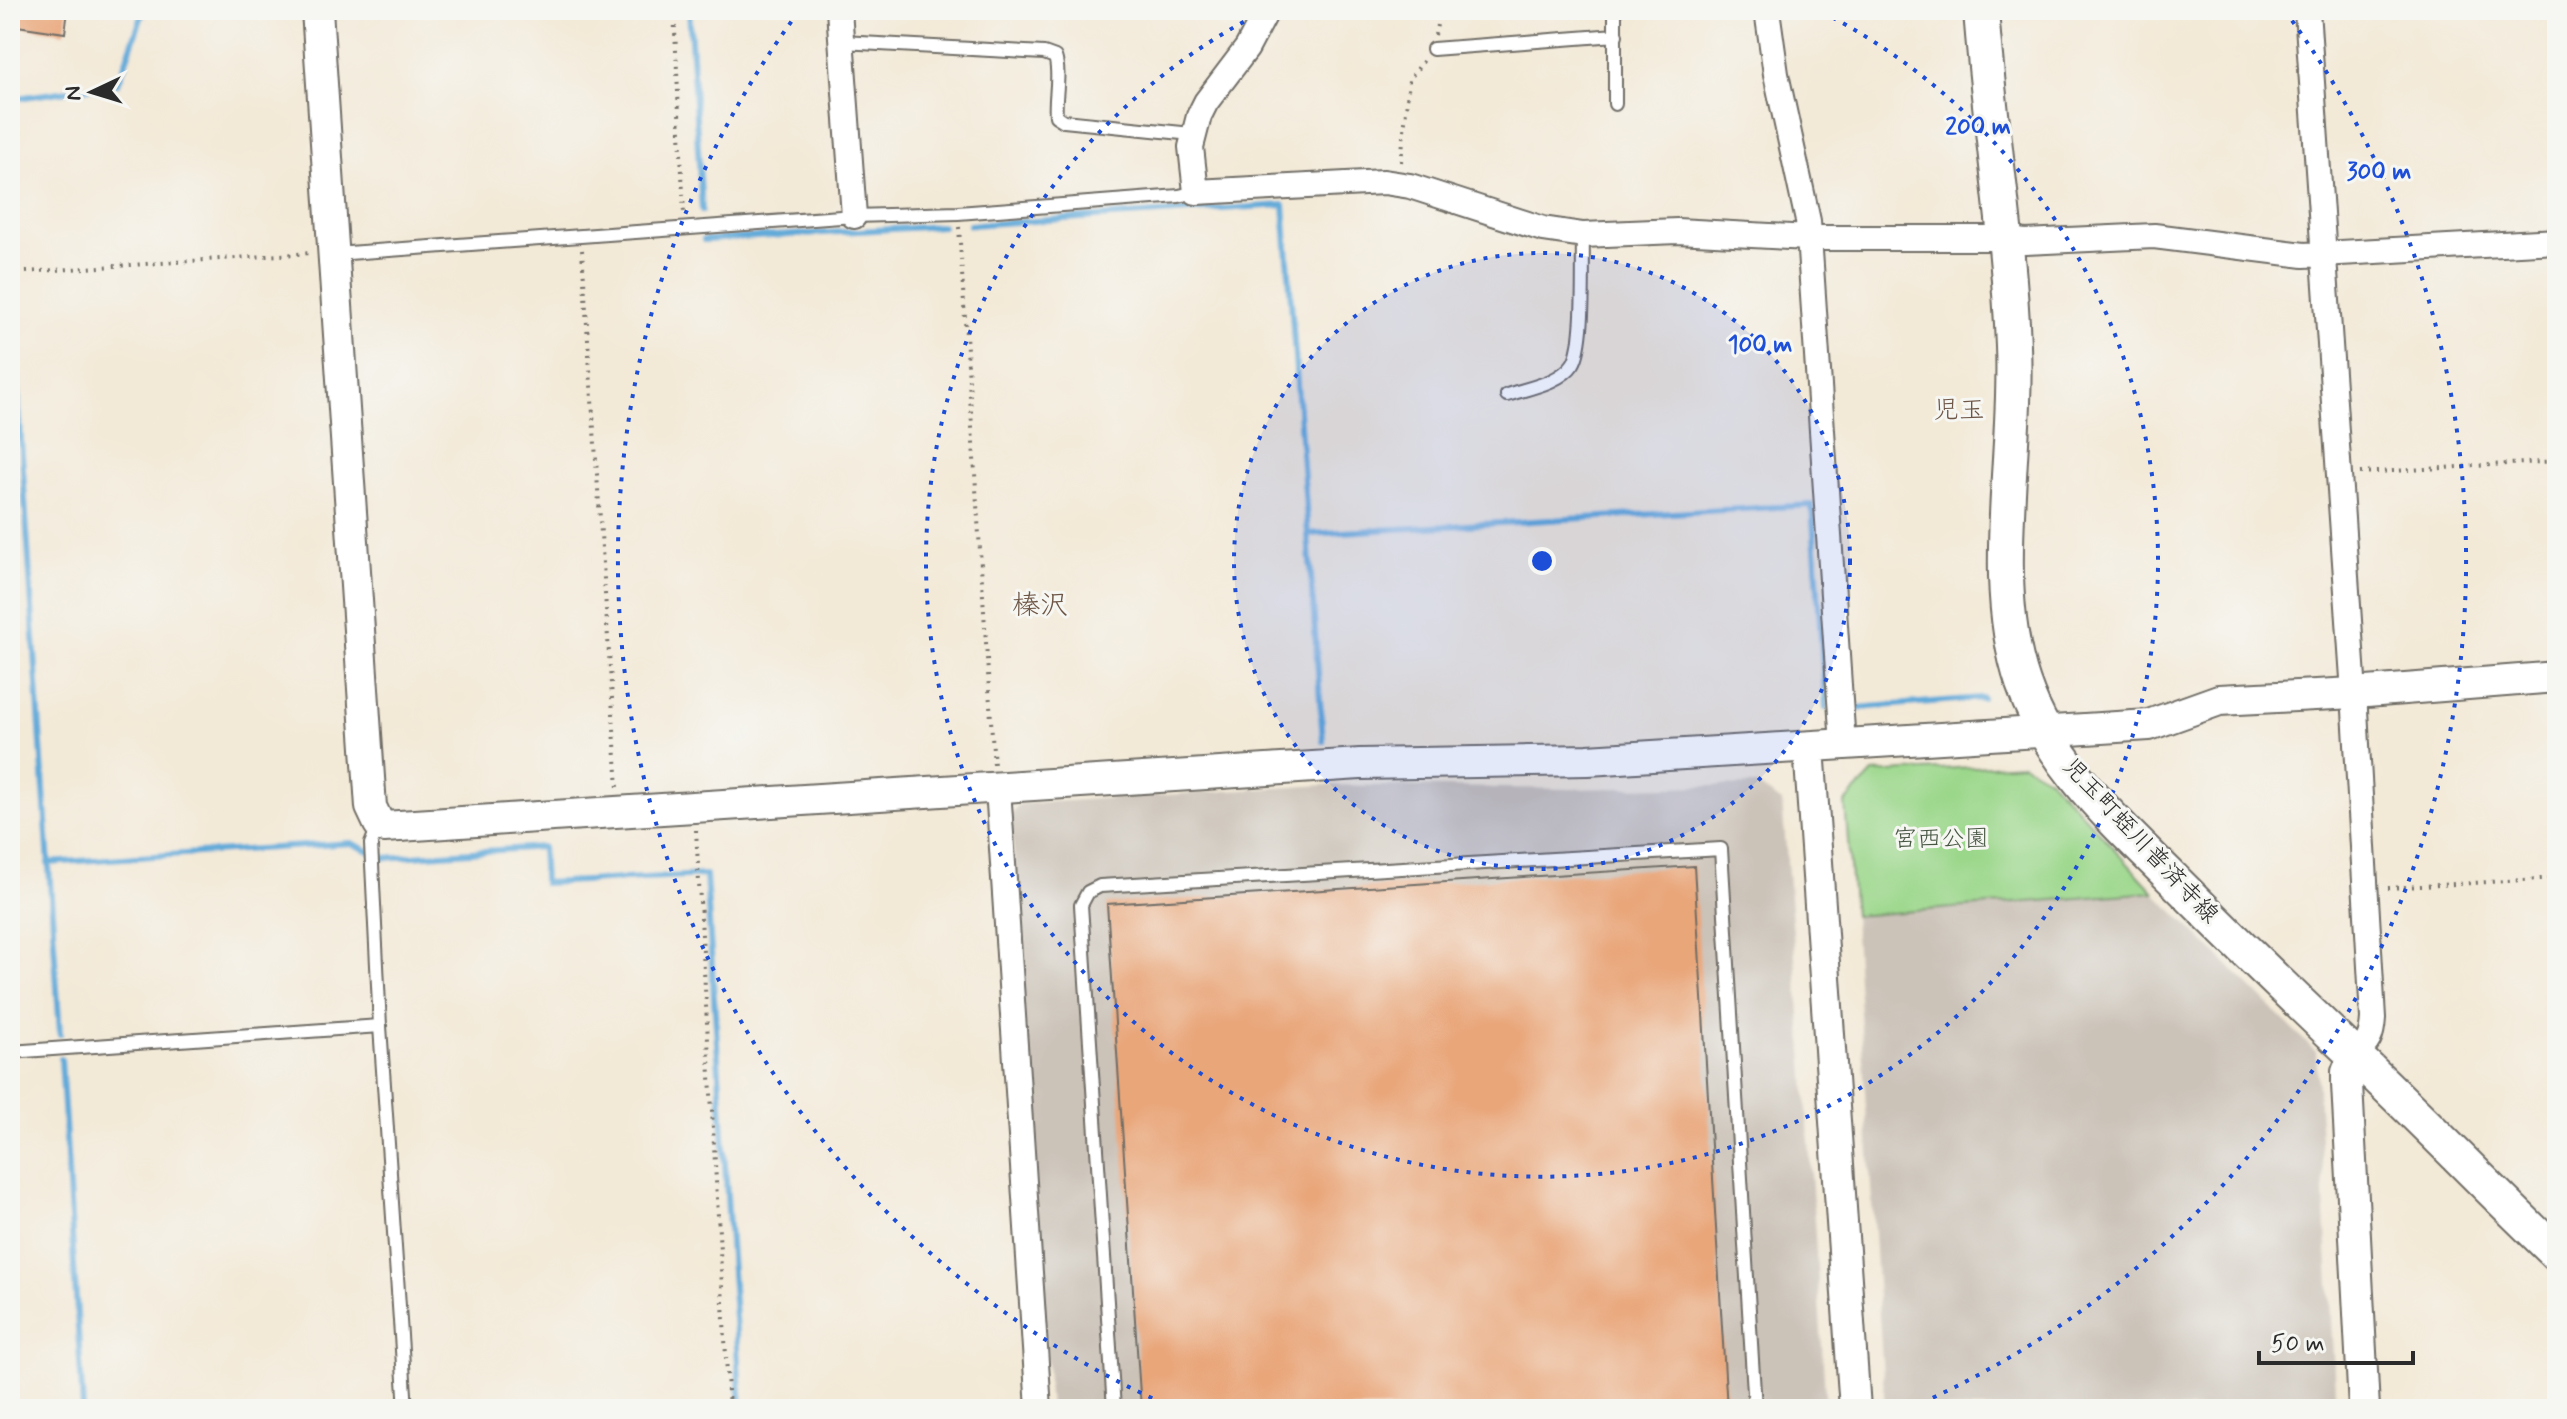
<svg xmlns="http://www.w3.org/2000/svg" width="2567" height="1419" font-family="Mynerve,'Klee One',sans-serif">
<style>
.industrial{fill:#cbc2b8}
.green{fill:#9bd78b;stroke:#63815b;stroke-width:2}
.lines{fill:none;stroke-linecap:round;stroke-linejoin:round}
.stream{stroke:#62aad9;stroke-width:6}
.building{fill:#e9a679}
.service-casing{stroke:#716e67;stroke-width:16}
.minor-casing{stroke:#716e67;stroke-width:28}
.tertiary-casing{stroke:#716e67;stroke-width:34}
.secondary-casing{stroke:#716e67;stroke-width:38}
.path{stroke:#716e67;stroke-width:4;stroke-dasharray:2 6;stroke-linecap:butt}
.service{stroke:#fff;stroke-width:12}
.minor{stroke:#fff;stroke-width:24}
.tertiary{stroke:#fff;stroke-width:30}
.secondary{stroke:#fff;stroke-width:34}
.ring{fill:none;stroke:#1d4ed8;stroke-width:4;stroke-dasharray:4 8}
.labels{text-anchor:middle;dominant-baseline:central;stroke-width:6;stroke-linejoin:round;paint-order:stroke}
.park-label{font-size:24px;fill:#475643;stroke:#f6f6f2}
.street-label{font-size:24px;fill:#2b2b2b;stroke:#f6f6f2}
.neighbourhood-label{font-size:26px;fill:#6e5646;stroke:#f6f6f2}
.quarter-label{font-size:28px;fill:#6e5646;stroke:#f6f6f2}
.centre{fill:#1d4ed8;stroke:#f6f6f2;stroke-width:4}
.ring-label{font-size:24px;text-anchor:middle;font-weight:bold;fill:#1d4ed8;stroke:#f6f6f2;stroke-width:6;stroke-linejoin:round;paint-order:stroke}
</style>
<rect width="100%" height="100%" fill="#f6f6f2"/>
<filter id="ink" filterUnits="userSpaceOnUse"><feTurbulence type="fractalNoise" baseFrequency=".0125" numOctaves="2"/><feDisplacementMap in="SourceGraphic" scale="16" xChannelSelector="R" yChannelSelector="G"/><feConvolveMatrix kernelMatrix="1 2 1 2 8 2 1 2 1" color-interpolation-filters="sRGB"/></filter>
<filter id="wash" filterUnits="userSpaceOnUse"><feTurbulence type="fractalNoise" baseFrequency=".006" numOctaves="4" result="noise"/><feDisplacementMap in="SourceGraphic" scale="32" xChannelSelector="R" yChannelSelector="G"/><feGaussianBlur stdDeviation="1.8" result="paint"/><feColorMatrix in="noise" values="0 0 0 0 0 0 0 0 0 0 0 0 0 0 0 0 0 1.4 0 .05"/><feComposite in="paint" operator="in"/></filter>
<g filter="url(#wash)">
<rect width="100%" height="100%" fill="#f3e9d7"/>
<path class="industrial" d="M1324,785L1571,789L1757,785L1782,802L1804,1062L1826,1409H1050L1011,816L1019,804Z
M2154,892L2316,1052L2336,1409H1885L1854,916Z"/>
<path class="green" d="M2023,764L2050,779L2154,892L1854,916L1845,803L1873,773Z"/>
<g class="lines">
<path class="stream" d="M689,10L702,210
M10,99L118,84L144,10
M970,225L1284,205L1323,741
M704,240L942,226
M10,272L60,1034
M1308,534L1812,505L1826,708
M1857,708L1982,698
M48,863L351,843L384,858L542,847L544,883L706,875L741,1409
M61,1059L83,1409"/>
</g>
<g id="blocks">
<path class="building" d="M10,10H68L65,33L10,25Z
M1694,866L1727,1409H1141L1107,904Z"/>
</g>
</g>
<g filter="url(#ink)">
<use href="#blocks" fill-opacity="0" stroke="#716e67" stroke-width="2"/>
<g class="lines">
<g class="service-casing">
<path id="service" d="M842,42L1044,53L1055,57C1061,75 1054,97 1056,116L1064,121L1192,134
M1433,49L1616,35
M1615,104V10
M335,254L854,216L958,213L1179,196L1196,192
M1507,395C1528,388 1560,383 1573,364C1586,344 1582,262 1583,235
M379,824L371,844L380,1026L406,1409
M10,1052L380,1026
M1114,1409L1081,905L1088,892L1100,886L1721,849L1755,1409"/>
</g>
<g class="minor-casing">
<path id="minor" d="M839,10L854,216
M1267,10L1247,48L1206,102L1199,116L1191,147L1196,192L1384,182L1410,186L1543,229L1583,235L1677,231L1809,238H1991L2025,242L2154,236L2304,255L2557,241
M1767,10L1776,74L1808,221L1843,745
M2307,10L2354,693L2373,1018C2372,1036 2369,1043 2354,1055
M998,788L1039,1409"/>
</g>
<g class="tertiary-casing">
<path id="tertiary" d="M317,10L371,807L379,824L384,827L1360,764L1588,760L2149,725L2219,700L2354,693L2557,677
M1809,747L1855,1409
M2354,1055L2347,1072V1084L2364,1409"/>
</g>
<g class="secondary-casing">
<path id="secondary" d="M1981,10C1989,123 2009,234 2013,346C2018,454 1988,581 2023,683C2051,766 2118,824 2178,884C2235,941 2293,997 2352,1053C2422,1119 2488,1188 2557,1254"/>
</g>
<path class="path" d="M674,10L684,214
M1435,35L1440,10
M1401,162L1409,80L1424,60
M959,227L994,766
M582,250L618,788
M10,273L311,253
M2360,473L2557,461
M696,830L729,1409
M2388,888L2557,878"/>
<use href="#service" class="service"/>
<use href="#minor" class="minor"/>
<use href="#tertiary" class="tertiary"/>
<use href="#secondary" class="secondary"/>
</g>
</g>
<circle cx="1542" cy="561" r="308" fill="#1d4ed8" fill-opacity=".12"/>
<g class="ring">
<circle cx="1542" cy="561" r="308"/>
<path d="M1822 12A616 616 0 1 1 1262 12"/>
<path d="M1174 1408A924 924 0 0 1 799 11M2285 11A924 924 0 0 1 1910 1408"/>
</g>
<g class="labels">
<g class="park-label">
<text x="1941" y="839">宮西公園</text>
</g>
<g class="street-label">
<text transform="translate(2140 841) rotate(47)">児玉町蛭川普済寺線</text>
</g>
<g class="neighbourhood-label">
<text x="1959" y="411">児玉</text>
</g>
<g class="quarter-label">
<text x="1040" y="606">榛沢</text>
</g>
</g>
<circle cx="1542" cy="561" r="12" class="centre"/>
<g class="ring-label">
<text x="1978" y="134">200 m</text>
<text x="2379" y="179">300 m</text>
<text x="1760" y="352">100 m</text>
</g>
<rect width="2567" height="1419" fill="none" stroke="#f6f6f2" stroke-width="40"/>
<g transform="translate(92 92) rotate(266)" stroke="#f6f6f2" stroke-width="6" paint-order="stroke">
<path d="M0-6L14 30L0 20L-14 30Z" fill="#2b2b2b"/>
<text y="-12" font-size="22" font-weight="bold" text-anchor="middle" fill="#2b2b2b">N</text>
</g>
<path d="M2259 1351v12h154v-12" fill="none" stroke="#2b2b2b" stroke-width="4"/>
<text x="2271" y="1351" font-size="24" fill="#2b2b2b" stroke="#f6f6f2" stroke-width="6" paint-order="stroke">50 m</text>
</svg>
